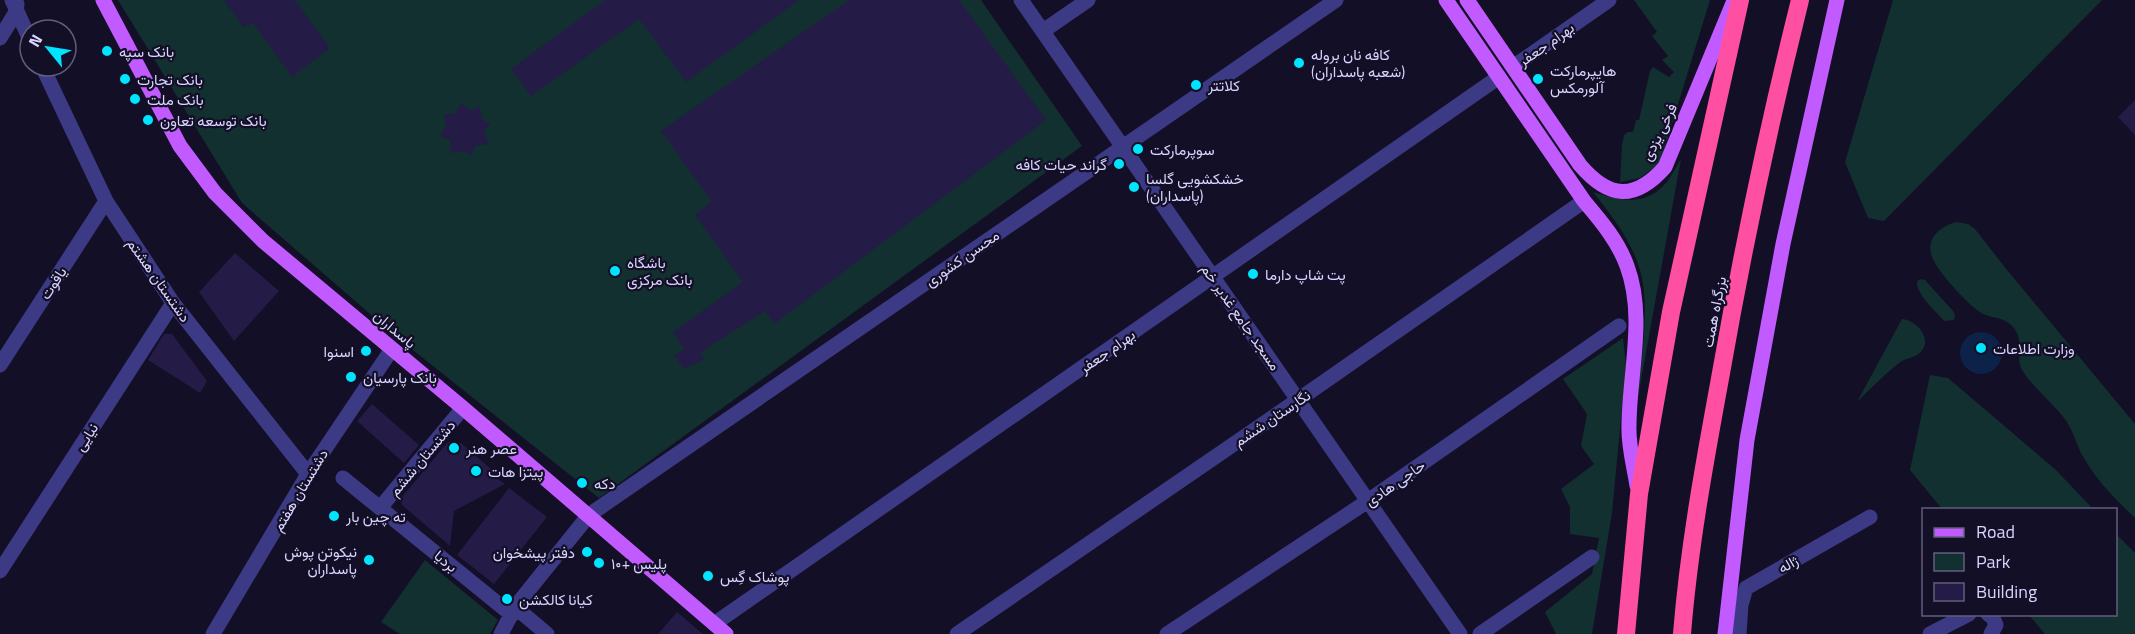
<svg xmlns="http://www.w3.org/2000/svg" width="2135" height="634" font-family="'Titillium Web',Vazirmatn,sans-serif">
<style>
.green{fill:#12302f}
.water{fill:#0c2248}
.building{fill:#241b47}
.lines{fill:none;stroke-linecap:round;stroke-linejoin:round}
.minor{stroke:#3d3a85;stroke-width:15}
.major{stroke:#c25bff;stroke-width:15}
.highway{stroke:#ff4fa3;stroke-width:18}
.poi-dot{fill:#00e5ff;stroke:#130f26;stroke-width:2}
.labels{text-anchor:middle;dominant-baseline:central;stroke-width:4.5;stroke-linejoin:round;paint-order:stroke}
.street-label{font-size:15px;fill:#d9d4ff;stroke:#130f26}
.poi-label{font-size:15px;fill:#d9d4ff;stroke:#130f26;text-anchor:start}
</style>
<rect width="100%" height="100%" fill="#130f26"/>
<path class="green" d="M118,0H981L1082,146L599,498L399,339L242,203Z
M1634,0H1710L1660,163L1640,178L1620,182L1622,145L1624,135L1628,132H1633L1636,120H1639L1650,71L1653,67L1669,77L1674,72L1662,60L1668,56L1652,36L1657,32Z
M1893,0H2102L1884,221L1868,218L1845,162Z
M1681,159L1636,408C1640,371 1651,305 1640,270C1631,240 1612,216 1593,192C1616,199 1642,207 1662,187C1670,180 1675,168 1681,159Z
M1956,222L1968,224L1975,229L2007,270L2135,424V518C2115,499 2096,480 2082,455C2077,445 2073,432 2067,422C2054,403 2034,389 2022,370C2015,358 2025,340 2013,327C2004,316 1990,319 1980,312C1968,305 1933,267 1931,254C1927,236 1942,226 1956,222Z
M1921,279L1925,280L1953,311L1955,315L1954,320L1944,321C1936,311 1916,295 1917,281Z
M1902,319C1915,320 1931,336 1923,349C1917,359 1906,357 1899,363C1884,375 1870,389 1857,402Z
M1623,338L1626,366L1612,513L1592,634H1556L1545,612L1592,574L1599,538L1570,534V507L1561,489L1594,464L1581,446L1587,414L1563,379Z
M1930,375L1948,378L2056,470L2093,509H1942L1910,470Z
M2116,534L2135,553V634H2045L2029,615L2116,614Z
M425,560L498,620L490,634H400L381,622Z"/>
<path class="water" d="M1960 353a21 21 0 1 1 42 0a21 21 0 1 1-42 0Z"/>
<path class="building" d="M224,0H295L330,48L292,77L253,23L243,27Z
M605,0H799L686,82L639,19L531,96L511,69Z
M849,0H959L1046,120L774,324L765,311L701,352L704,359L684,369L674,356L684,349L673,332L743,282L695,215L712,202L661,131Z
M2135,100V135L2118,117Z
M461,104L471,110L479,107L483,120L491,125L484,130L488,144L475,146L471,155L464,151L451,153L450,140L440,136L446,126L444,115L455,113Z
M235,253L279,291L234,341L199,292Z
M164,334H172L207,381L200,393L148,360Z
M372,404L419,445L404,463L357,421Z
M448,442L461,443L492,470L490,473L505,484L454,511L450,546L402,505L400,499Z
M509,488L547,517L494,584L457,555Z
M677,612L703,634H658Z"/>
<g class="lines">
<path class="minor" d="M12,0L30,40
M1021,0L1460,634
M1043,31L1088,0
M0,38L16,12L17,4
M42,66L106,201L173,303L308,474
M1513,67L1609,0
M0,365L106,201
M343,478L512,615
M380,508L463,408
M0,571L173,303
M515,607L547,634
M1988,614L1993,618L1996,625L1991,634
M714,624L1499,77
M213,634L308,474L392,349
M501,634L515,607L589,515L1336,0
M957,634L1298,400L1584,201
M1167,634L1368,501L1619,326
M1480,634L1592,557
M1739,634L1741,605L1746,588L1870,517
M1930,634L1969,614"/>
<path class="major" d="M103,0L180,146L215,193L263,241L463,408L726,634
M1446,0L1584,201C1601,221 1618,241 1627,266C1646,317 1629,374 1629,426C1628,445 1634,466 1637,486
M1467,0L1580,165C1609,199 1635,201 1665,167L1733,3
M1725,634L1747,440L1783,244L1837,0"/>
<path class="highway" d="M1626,634L1639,494L1671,312L1740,0
M1682,634C1689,546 1705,460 1721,373C1743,248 1769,124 1800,0"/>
</g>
<g class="poi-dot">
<circle cx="107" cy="51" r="6"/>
<circle cx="1299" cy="63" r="6"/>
<circle cx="125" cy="79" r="6"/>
<circle cx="1538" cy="79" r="6"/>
<circle cx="1196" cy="85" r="6"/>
<circle cx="135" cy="99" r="6"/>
<circle cx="148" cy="120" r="6"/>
<circle cx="1138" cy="149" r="6"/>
<circle cx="1119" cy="164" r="6"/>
<circle cx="1134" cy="187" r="6"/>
<circle cx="615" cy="271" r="6"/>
<circle cx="1253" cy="274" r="6"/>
<circle cx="1981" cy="348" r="6"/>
<circle cx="366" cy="351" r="6"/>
<circle cx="351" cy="377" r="6"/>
<circle cx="454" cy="448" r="6"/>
<circle cx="476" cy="471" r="6"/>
<circle cx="582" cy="483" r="6"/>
<circle cx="334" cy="516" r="6"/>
<circle cx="587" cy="552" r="6"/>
<circle cx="369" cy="560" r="6"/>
<circle cx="599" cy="563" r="6"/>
<circle cx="708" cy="576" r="6"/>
<circle cx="507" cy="599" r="6"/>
</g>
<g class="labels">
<g class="street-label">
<text transform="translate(1546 44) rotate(-35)">بهرام جعفر</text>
<text transform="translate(1659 132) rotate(-64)">فرخی یزدی</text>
<text transform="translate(962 258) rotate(-35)">محسن کشوری</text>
<text transform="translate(159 280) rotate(55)">دشتستان هشتم</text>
<text transform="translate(53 283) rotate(-57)">یاقوت</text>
<text transform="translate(1714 312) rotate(-79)">بزرگراه همت</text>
<text transform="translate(1241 317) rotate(55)">مسجد جامع غدیر خم</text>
<text transform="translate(395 329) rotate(40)">پاسداران</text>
<text transform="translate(1107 351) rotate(-35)">بهرام جعفر</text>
<text transform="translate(1272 418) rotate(-34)">نگارستان ششم</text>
<text transform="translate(86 437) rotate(-57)">نیایی</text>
<text transform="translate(422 458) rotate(-50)">دشتستان ششم</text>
<text transform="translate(1395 483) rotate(-35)">حاجی هادی</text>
<text transform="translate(300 490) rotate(-59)">دشتستان هفتم</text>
<text transform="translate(446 561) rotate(39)">بردیا</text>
<text transform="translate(1788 564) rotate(-30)">ژاله</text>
</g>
<g class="poi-label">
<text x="119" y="51">بانک سپه</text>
<text x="1311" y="54">کافه نان بروله<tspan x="1311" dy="17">(شعبه پاسداران)</tspan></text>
<text x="1550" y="70">هایپرمارکت<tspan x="1550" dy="17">آلورمکس</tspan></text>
<text x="137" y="79">بانک تجارت</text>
<text x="1208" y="85">کلاتتر</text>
<text x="147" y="99">بانک ملت</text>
<text x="160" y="120">بانک توسعه تعاون</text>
<text x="1150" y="149">سوپرمارکت</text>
<text x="1107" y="164" text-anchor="end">گراند حیات کافه</text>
<text x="1146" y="178">خشکشویی گلسا<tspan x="1146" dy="17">(پاسداران)</tspan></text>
<text x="627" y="262">باشگاه<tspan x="627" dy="17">بانک مرکزی</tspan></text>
<text x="1265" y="274">پت شاپ دارما</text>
<text x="1993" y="348">وزارت اطلاعات</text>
<text x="354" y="351" text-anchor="end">اسنوا</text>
<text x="363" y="377">بانک پارسیان</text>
<text x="466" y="448">عصر هنر</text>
<text x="488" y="471">پیتزا هات</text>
<text x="594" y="483">دکه</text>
<text x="346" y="516">ته چین بار</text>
<text x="357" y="551" text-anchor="end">نیکوتن پوش<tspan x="357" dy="17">پاسداران</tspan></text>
<text x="575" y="552" text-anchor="end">دفتر پیشخوان</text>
<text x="611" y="563">پلیس +۱۰</text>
<text x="720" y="576">پوشاک گِس</text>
<text x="519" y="599">کیانا کالکشن</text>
</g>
</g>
<rect x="1922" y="508" width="195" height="108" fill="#130f26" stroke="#625e7d" stroke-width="1.5"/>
<rect x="1934" y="528" width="30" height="9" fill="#c25bff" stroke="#625e7d" stroke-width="1.5"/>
<text x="1976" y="538" font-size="18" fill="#d9d4ff">Road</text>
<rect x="1934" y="553" width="30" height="18" fill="#12302f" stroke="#625e7d" stroke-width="1.5"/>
<text x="1976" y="568" font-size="18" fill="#d9d4ff">Park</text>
<rect x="1934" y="583" width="30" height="18" fill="#241b47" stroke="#625e7d" stroke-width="1.5"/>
<text x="1976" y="598" font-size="18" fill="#d9d4ff">Building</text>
<g transform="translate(48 48) rotate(300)"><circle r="28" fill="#130f26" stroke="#625e7d" stroke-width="1.5"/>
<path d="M0-4.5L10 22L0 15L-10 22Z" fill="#00e5ff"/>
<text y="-9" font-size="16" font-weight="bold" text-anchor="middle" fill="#d9d4ff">N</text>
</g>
</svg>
